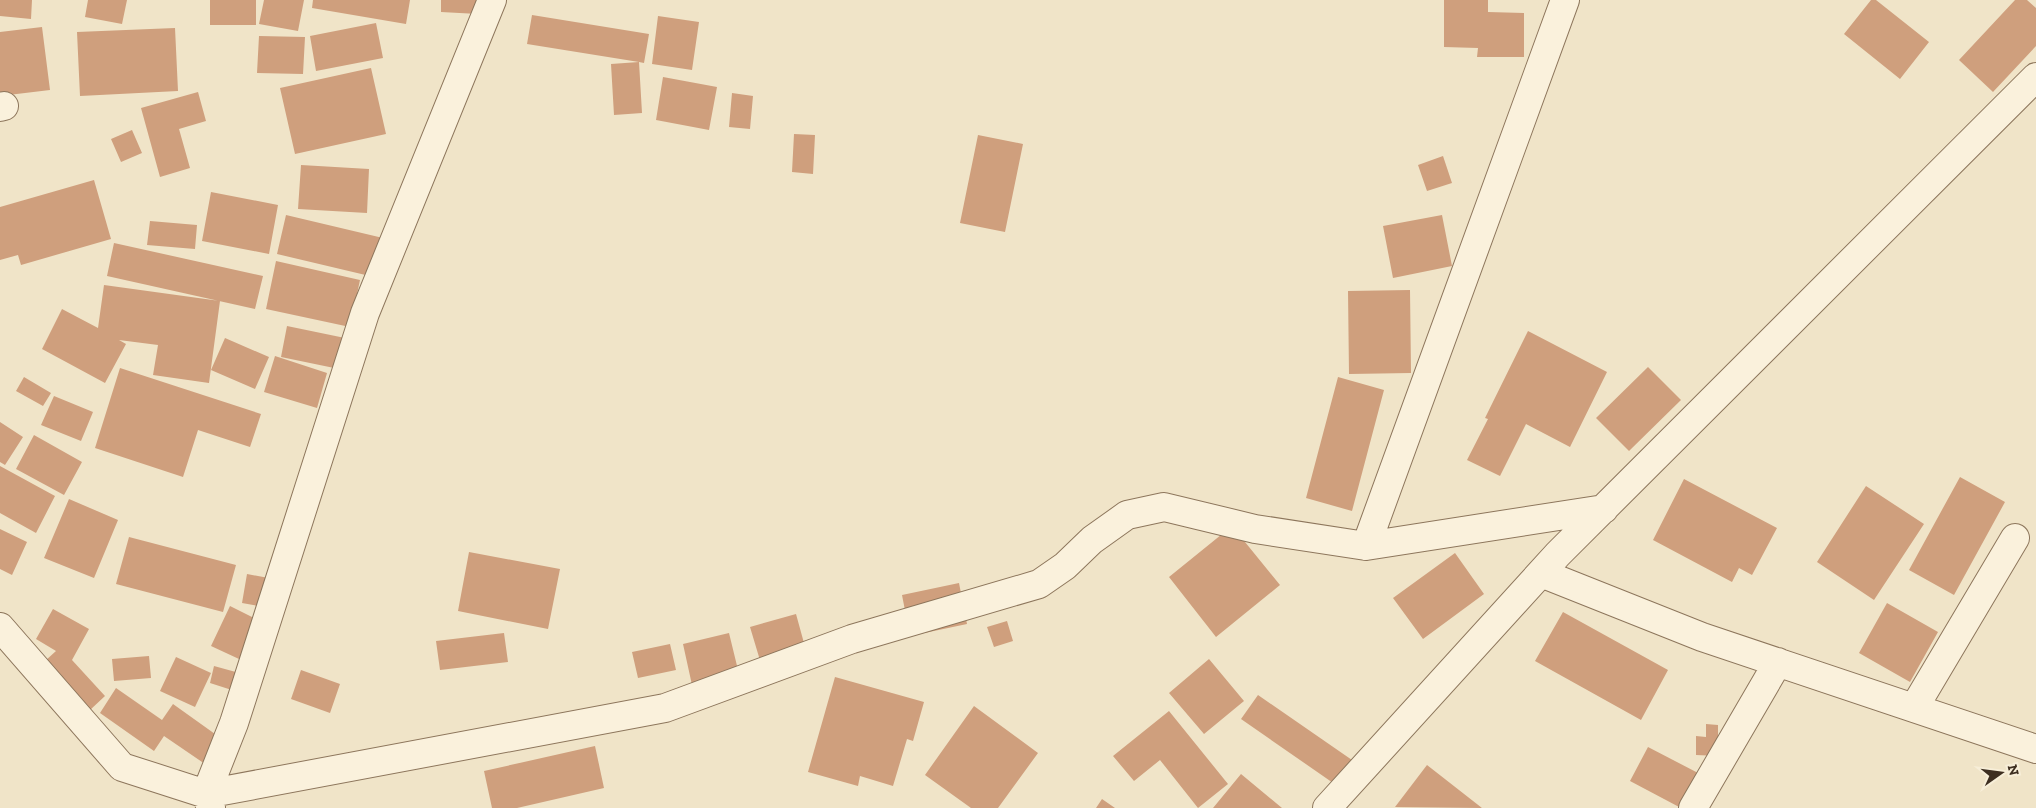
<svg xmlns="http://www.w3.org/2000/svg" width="2036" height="808" font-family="'Zilla Slab',serif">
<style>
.building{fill:#cf9f7d}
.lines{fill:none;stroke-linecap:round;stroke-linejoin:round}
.minor-casing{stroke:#8d765c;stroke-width:30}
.minor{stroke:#faf1dc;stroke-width:28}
</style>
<rect width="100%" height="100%" fill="#f0e4c8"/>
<path class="building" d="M0,0H32L31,19L0,16Z
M88,0H127L122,24L85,17Z
M210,0H256V25H210Z
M264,0H304L298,31L259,24Z
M313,0H410L406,24L312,8Z
M441,0H479L478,14L441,12Z
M1444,0H1488V12L1524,13V57H1477L1478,48L1444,47Z
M1871,0H1876L1929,42L1900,79L1844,34Z
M2015,0H2027L2036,8V46L1993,92L1959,60Z
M532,15L649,34L644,63L639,62L642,113L614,115L611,64L639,62L527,44Z
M658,16L699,22L692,70L652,64Z
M376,23L383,58L316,71L310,36Z
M42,27L50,90L0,96V32Z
M175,28L178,91L80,96L77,32Z
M259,36L305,37L303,74L257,73Z
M371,68L386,134L295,154L280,88Z
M663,77L717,87L709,130L656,120Z
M198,92L206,121L179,129L190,168L160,177L141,108Z
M732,93L753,96L750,129L729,127Z
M132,130L142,153L121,162L111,139Z
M794,134L815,135L813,174L792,172Z
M978,135L1023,144L1005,232L960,223Z
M1443,156L1452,183L1427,191L1418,165Z
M301,165L369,169L367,213L298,209Z
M94,180L111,239L21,265L18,255L0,260V207Z
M211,192L278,205L269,254L202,241Z
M286,215L383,238L374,277L277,254Z
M1442,215L1452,266L1393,278L1383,226Z
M150,221L197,225L195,249L147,245Z
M114,243L263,276L255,309L107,276Z
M276,261L360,280L350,327L266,309Z
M104,285L220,301L209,383L153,375L158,345L119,340L126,344L105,383L42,349L62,309L98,328Z
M1410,290L1411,373L1349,374L1348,291Z
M287,326L345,338L339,369L281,357Z
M1528,331L1607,372L1570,447L1526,424L1500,476L1467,460L1488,419L1485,418Z
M225,338L269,357L255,389L211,370Z
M275,356L327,373L317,408L264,392Z
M1648,367L1681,400L1629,451L1596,418Z
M120,368L261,414L250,447L198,430L183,477L95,448Z
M24,377L51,393L43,406L16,391Z
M1338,377L1384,390L1352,511L1306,498Z
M54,396L93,412L81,441L41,425Z
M0,422L23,437L5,465L0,462Z
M34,435L82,462L64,495L16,469Z
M0,466L55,496L36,533L0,513Z
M1960,477L2005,502L1954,595L1909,570Z
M1684,479L1777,528L1752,575L1739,568L1732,582L1653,540Z
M1866,486L1924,524L1874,600L1817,562Z
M69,499L118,520L94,578L44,558Z
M1232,526L1280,585L1216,637L1169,577Z
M0,529L27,542L12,575L0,569Z
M129,537L236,565L223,612L116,584Z
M469,552L560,569L548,629L458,611Z
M1455,553L1484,594L1423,639L1393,598Z
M247,574L274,579L269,608L242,603Z
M959,583L967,624L910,636L902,595Z
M1887,603L1938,632L1910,682L1859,653Z
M230,606L258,620L239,659L211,646Z
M53,609L89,629L72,660L105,696L90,710L45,661L56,651L36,639Z
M1563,612L1668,670L1641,720L1535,661Z
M796,614L807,654L762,667L750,627Z
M1007,621L1013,641L994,647L987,627Z
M504,633L508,662L440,670L436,641Z
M729,633L739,674L692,685L683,644Z
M670,644L676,670L638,678L632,652Z
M149,656L151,678L114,681L112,659Z
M176,657L211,673L195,707L160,691Z
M1209,659L1244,701L1204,734L1169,693Z
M214,666L243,674L238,692L210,683Z
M301,670L340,684L330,713L291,699Z
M835,677L924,702L913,741L907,739L893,786L860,776L858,786L808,772Z
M116,688L162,720L173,704L222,739L205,764L164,736L154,751L100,713Z
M1258,695L1352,760L1336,785L1241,719Z
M974,706L1038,753L998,808H971L925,775Z
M1169,711L1228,784L1198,808L1160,760L1134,781L1113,756Z
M1706,724L1718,725V756L1696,755V736L1706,737Z
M595,746L604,788L517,808H492L484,771Z
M1648,747L1700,774L1681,808L1630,781Z
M1427,765L1482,808L1395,807Z
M1241,774L1282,808H1213Z
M1102,799L1115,808H1096Z"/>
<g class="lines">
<g class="minor-casing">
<path id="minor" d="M0,107L4,106
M1366,546L1565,0
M1541,573L1702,637L2036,749
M0,627L122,767L206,794L665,708L852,639L1039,584L1065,566L1092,540L1127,515L1164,507L1255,529L1366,546L1604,509
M1914,708L2015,538
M211,808L206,794L234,723L365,313L492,0
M1327,808L1558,554L2036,77
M1693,808L1778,662"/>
</g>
<use href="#minor" class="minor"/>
</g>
<g transform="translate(2001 773) rotate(76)" stroke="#f7eed8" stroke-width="4" paint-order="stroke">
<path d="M0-4L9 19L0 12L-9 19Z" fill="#3d2e20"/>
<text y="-8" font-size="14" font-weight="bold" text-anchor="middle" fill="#3d2e20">N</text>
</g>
</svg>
